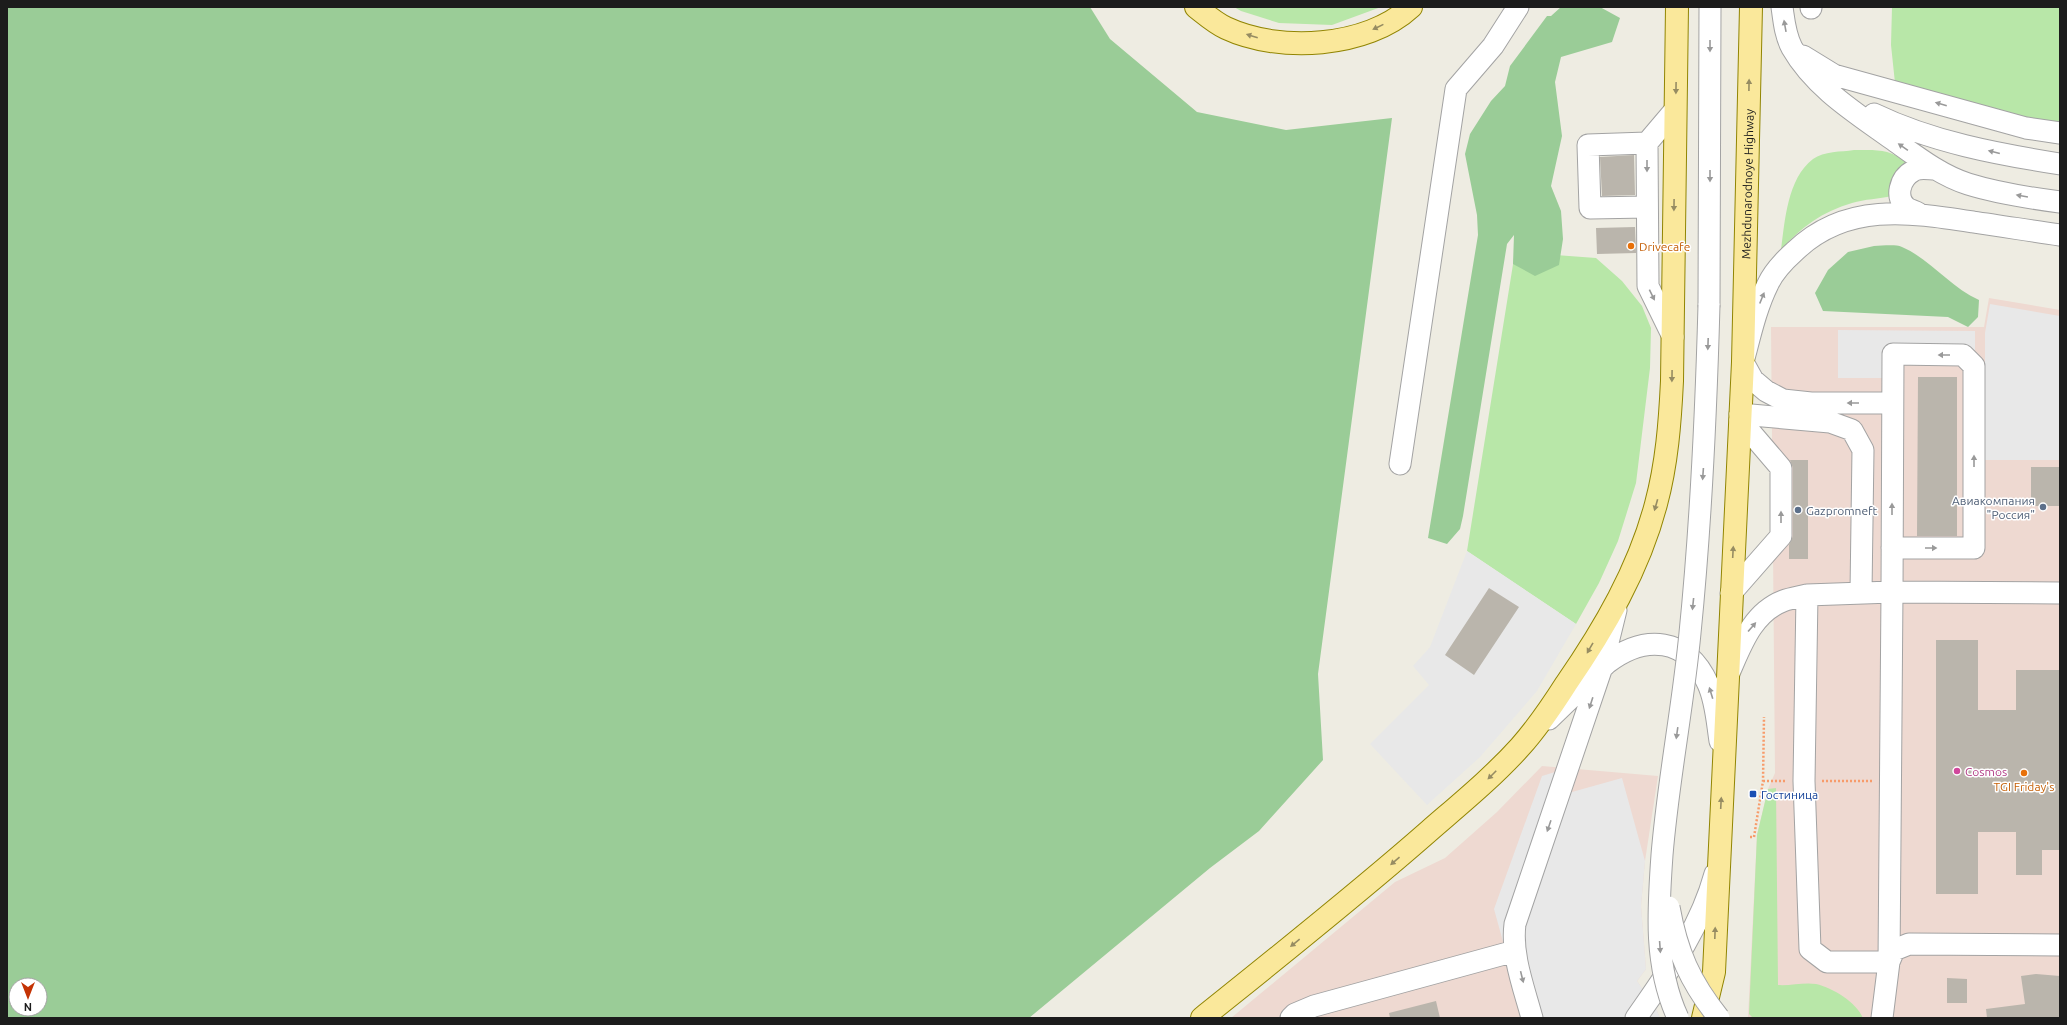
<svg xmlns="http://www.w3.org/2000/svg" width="2067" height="1025" font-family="Ubuntu,sans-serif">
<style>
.commercial{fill:#eed9d1}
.grass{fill:#b8e7a8}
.forest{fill:#9acc97;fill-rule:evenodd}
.parking{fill:#e8e8e8}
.building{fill:#bab5ac}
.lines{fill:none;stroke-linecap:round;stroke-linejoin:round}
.minor-casing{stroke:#a3a3a3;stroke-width:23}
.major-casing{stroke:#918503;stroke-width:24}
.path{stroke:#f79b6a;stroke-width:2.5;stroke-dasharray:2 2;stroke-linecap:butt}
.minor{stroke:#fff;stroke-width:21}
.major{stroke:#fae89b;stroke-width:22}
.minor-bridge-casing{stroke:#a3a3a3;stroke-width:23;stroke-linecap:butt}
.minor-bridge{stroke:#fff;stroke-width:21}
.oneway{fill:#999}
.oneway2{fill:#968c62}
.food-dot{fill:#e8710a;stroke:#fff;stroke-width:1.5}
.service-dot{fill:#5c6f8a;stroke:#fff;stroke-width:1.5}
.hotel-dot{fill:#d1479c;stroke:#fff;stroke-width:1.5}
.transit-dot{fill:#1a4fb4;stroke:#fff;stroke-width:1.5}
.labels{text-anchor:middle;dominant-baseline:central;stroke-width:3;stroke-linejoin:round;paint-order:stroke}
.street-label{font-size:12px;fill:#1c1c1c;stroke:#fff}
.food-label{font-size:12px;fill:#c56008;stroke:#fff;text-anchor:start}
.service-label{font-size:12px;fill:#4e5e75;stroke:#fff;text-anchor:end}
.hotel-label{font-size:12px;fill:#b23c85;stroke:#fff;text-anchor:start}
.transit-label{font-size:12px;fill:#164399;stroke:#fff;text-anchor:start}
</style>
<rect width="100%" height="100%" fill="#eeece2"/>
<path class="commercial" d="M1989,298L2060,310V1018H1748L1757,835L1768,789L1775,773L1771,327H1984Z
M1542,766L1658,776L1645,861L1641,906L1646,969L1637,981L1655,1006L1660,1018H1231L1395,882L1445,858L1497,812Z"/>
<path class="grass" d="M1234,7H1381L1332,25L1279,23L1241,11Z
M1892,7H2060V127L1895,83L1891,45Z
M1854,150C1876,150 1889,148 1907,163L1892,196C1879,199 1865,199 1852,203C1823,211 1800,228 1781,250C1785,221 1787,179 1813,159C1824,151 1841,152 1854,150Z
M1515,252L1596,258L1622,281L1642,306L1651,328L1650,368L1636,483L1618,541L1599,583L1576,624L1467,551Z
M1776,788L1778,985C1790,986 1804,982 1816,984C1833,988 1856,1002 1863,1018H1753L1749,1014L1757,835L1768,789Z"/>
<path class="forest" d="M7,7H1090L1110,39L1197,112L1286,130L1392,118L1318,674L1323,760L1259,831L1210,868L1029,1018H7ZM16,985H40V1009H16Z
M1561,7H1600L1620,18L1612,42L1561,57L1555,82L1562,136L1551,186L1561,211L1563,239L1559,265L1535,276L1513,264L1514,235L1507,244L1463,516L1460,529L1447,544L1428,538L1478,235L1477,215L1465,154L1470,134L1491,101L1505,86L1510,66L1547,16H1551Z
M1874,246C1882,246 1895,244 1902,247C1930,259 1950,287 1979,300L1978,317L1968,327L1948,317L1823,311L1815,293L1828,270L1848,252Z"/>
<path class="parking" d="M1990,304L2060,316V460H1985V333Z
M1838,330L1975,331V350H1884L1883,378H1838Z
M1467,551L1576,624L1537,691L1480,757L1427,805L1370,744L1429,685L1413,666L1430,647Z
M1555,772L1559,774L1572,792L1622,778L1645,861L1641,906L1646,969L1637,981L1655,1006L1660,1018H1524L1494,909L1542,776Z"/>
<path class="building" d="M1634,155L1635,195L1602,196L1600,157Z
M1635,227L1636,253L1597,254L1596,228Z
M1918,377H1957V536H1917Z
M1790,460H1808V559H1789V545L1793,536V468Z
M2031,467H2060V506H2031Z
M1489,588L1519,607L1474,675L1445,655Z
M1936,640H1978V710H2016V670H2060V850H2042V875H2016V832H1978V894H1936Z
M2036,974L2060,976V1018H1987L1986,1009L2025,1004L2021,976Z
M1947,978L1967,979V1003H1947Z
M1436,1001L1440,1018H1390L1389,1013Z"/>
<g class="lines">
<g class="minor-casing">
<path id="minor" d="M1782,7C1784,21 1785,35 1792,48C1815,88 1856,113 1892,139C1916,156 1940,175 1968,184C1997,193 2029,198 2060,202
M1811,8V7
M1803,56L1834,75L2026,128L2060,133
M1874,114C1932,142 1997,154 2060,164
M1647,143L1588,145L1590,208L1647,207
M1918,213C1915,211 1910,210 1907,208C1894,198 1900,178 1913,171C1919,167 1928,169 1935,169
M1709,305L1710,7
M1673,337L1648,286L1647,143L1675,110
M1892,403H1811L1783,400L1766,391L1753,380L1743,362C1750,336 1756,308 1768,284C1774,271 1785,260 1795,251C1846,202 1909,212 1973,222C2002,226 2031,231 2060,235
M1740,414L1830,422L1852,430L1863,450L1861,592
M1400,464L1456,89L1493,46L1518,7
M1892,548H1974V366L1963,355L1893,354L1892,592L1807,595L1804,781L1810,949L1827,962H1889L1892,592L2060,593
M1731,593L1781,536V468L1740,420
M1729,673C1741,646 1752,613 1783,601C1791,598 1799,597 1807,595
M1549,719L1607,663C1645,634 1687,637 1708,684C1716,701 1717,722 1720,741
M1291,1018L1295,1014L1314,1006L1515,951
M1532,1018C1524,988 1511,955 1515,924L1602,667L1616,610
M1636,1018C1668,972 1700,929 1715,874
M1882,1018L1889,962L1894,950L1909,944L2060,945"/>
</g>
<g class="major-casing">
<g id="major">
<path d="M1196,7C1205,14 1215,23 1226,28C1279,53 1367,48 1411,7"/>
<path d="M1202,1018C1278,957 1355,896 1429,831C1460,804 1492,778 1520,747C1537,728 1552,706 1566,684C1604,629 1639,569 1656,504C1667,463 1670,422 1672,381L1677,7"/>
<path id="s1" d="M1703,1018L1714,972L1743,362L1751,7"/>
</g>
</g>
<path class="path" d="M1763,781H1787
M1822,781H1873
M1750,837H1754L1763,781L1764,717"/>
<use href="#minor" class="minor"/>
<use href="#major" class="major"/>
<g class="minor-bridge-casing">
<path id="minor-bridge" d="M1669,907C1677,952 1690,982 1719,1018
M1678,1018C1654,966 1658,911 1662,855C1668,781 1683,707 1690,633C1701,524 1706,415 1709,305"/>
</g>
<use href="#minor-bridge" class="minor-bridge"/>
</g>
<defs><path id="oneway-solid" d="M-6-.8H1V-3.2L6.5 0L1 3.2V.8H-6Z"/></defs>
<g class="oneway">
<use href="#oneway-solid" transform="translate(1785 26) rotate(-100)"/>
<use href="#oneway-solid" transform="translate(1710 46) rotate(90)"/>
<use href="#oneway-solid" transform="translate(1941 104) rotate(-164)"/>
<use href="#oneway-solid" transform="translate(1903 147) rotate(-145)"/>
<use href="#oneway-solid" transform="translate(1994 152) rotate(-166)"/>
<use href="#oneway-solid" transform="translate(1647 166) rotate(90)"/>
<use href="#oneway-solid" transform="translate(1710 176) rotate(90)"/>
<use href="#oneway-solid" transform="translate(2022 196) rotate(-170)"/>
<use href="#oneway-solid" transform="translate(1652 295) rotate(64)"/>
<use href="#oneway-solid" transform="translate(1762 298) rotate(-68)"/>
<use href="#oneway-solid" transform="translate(1708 344) rotate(92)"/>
<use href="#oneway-solid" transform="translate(1944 355) rotate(-180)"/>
<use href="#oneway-solid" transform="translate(1853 403) rotate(-180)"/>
<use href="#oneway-solid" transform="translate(1974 461) rotate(-90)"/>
<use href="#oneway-solid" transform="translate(1703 474) rotate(94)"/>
<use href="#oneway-solid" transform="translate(1892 509) rotate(-90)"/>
<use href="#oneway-solid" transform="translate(1781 517) rotate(-90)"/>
<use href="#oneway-solid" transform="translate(1931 548)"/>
<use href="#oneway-solid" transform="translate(1693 604) rotate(96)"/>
<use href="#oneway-solid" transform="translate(1752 627) rotate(-49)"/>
<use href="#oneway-solid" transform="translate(1711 693) rotate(-107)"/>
<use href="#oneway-solid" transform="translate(1591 703) rotate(108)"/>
<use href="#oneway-solid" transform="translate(1677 733) rotate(98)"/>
<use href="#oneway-solid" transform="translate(1549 826) rotate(109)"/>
<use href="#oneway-solid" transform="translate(1660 947) rotate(86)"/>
<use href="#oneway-solid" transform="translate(1522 977) rotate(76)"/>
</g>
<g class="oneway2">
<use href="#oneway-solid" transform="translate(1378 27) rotate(154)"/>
<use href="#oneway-solid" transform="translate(1252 36) rotate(-163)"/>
<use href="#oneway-solid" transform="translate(1749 85) rotate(-89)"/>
<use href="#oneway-solid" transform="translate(1676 88) rotate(91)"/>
<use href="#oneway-solid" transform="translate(1674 205) rotate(91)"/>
<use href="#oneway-solid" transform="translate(1672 376) rotate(91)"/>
<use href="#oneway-solid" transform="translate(1656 505) rotate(106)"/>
<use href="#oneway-solid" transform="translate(1733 552) rotate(-87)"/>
<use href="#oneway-solid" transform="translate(1590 648) rotate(120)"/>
<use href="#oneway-solid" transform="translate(1492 775) rotate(135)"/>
<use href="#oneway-solid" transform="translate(1721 803) rotate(-87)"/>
<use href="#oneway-solid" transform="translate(1395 861) rotate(139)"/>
<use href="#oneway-solid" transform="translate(1715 933) rotate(-88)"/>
<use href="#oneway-solid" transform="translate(1295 943) rotate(141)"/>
</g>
<g class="food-dot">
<circle cx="1631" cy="246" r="4"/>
<circle cx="2024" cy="773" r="4"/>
</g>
<g class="service-dot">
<circle cx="2043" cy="507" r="4"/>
<circle cx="1798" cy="510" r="4"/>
</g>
<circle class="hotel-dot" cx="1957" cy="771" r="4"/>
<rect class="transit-dot" x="1749" y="790" width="8" height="8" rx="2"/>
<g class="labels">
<g class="street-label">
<text stroke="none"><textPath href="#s1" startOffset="836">Mezhdunarodnoye Highway</textPath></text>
</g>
<g class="food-label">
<text x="1639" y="246">Drivecafe</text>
<text x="2024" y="786" text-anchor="middle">TGI Friday's</text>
</g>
<g class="service-label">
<text x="2035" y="500">Авиакомпания<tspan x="2035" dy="14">"Россия"</tspan></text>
<text x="1806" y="510" text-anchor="start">Gazpromneft</text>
</g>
<g class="hotel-label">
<text x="1965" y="771">Cosmos</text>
</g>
<g class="transit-label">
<text x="1761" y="794">Гостиница</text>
</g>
</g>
<rect width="2067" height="1025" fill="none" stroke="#1c1c1c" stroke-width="16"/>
<g transform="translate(28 997) rotate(180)"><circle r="19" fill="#ffffff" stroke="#a4a4a4"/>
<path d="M0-3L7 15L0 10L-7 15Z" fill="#c43304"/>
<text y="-6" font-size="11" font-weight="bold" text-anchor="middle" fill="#1c1c1c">N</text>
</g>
</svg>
